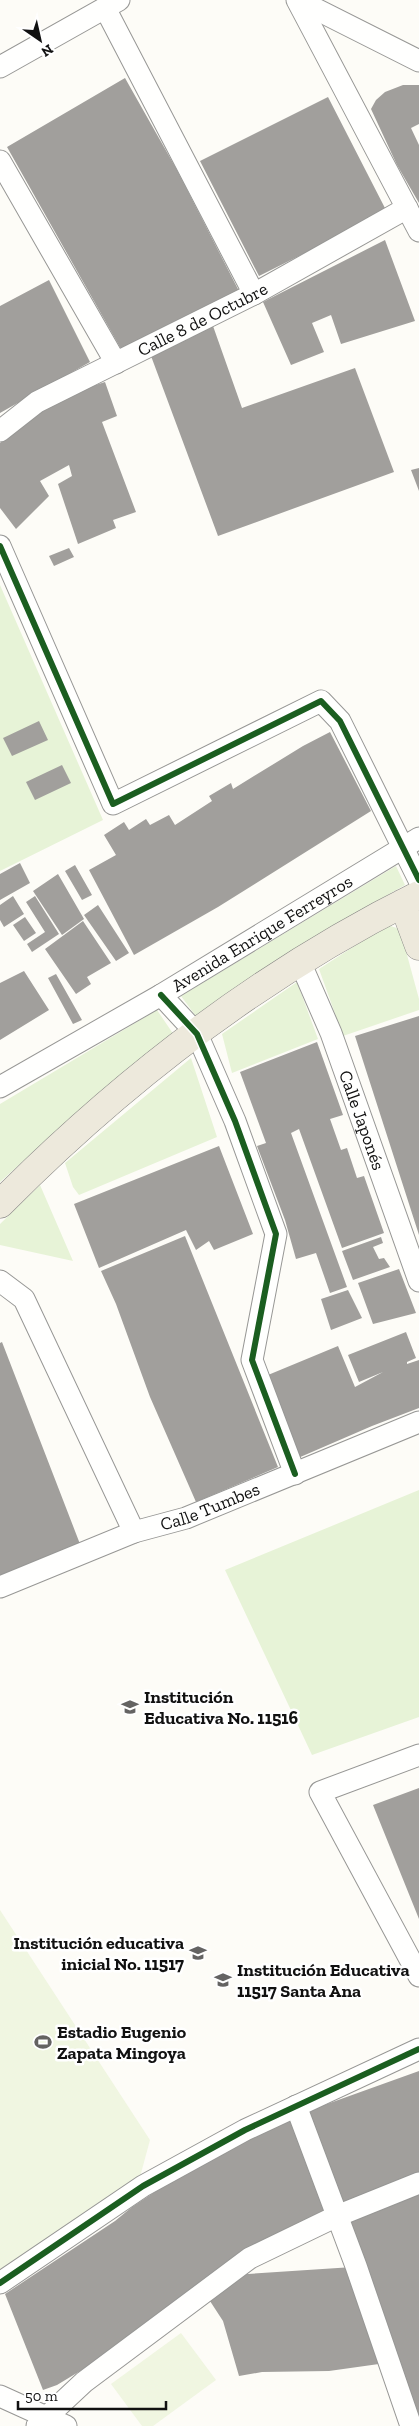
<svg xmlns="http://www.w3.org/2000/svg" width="419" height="2426" font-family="'Zilla Slab',serif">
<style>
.green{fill:#e7f3d7}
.pitch{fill:#f0f6e1}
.building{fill:#a19f9c}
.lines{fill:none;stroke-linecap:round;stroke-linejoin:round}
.minor-casing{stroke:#979795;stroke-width:23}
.major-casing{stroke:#858482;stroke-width:29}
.minor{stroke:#fffffe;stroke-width:21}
.major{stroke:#ede9dc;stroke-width:28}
.cycleway-casing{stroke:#fff;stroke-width:9}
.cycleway{stroke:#1b5e20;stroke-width:6}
.labels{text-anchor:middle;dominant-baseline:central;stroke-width:5;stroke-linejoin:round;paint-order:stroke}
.street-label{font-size:18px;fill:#111;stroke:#fff}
.poi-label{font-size:18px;font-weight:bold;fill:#111;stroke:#fff;text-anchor:start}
</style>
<rect width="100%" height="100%" fill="#fdfcf7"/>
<path class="green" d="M0,585L103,820L0,871Z
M396,866L405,885L323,932L198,1019L181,996Z
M387,925L400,929L419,999V1010L343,1036L319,969Z
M297,982L318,1039L232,1073L222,1034Z
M157,1010L174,1035L58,1130L0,1182V1104Z
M191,1058L217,1137L79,1195L73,1187L65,1163Z
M40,1185L73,1261L0,1245V1224Z
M419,1490V1717L312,1755L225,1570Z"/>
<path class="pitch" d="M0,1910L150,2140L140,2177L0,2271Z
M181,2333L216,2380L153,2426H142L111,2384Z"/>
<path class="building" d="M125,78L177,170L240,293L121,349L7,147Z
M403,85H419V124L411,128L419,145V203L397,165L371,109L376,100L385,92Z
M328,97L387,212L259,276L200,161Z
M385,240L415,321L341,344L331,315L312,323L324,352L291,365L263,302Z
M49,280L90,362L0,413V306Z
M213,326L242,408L355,368L394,472L218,536L151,356Z
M105,382L117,416L102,422L136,512L113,520L116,528L78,544L58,484L72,476L69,465L40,481L49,496L16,529L0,508V443L64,395Z
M419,468V491L411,470Z
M69,548L74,557L54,566L49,556Z
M39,721L48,740L12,756L3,738Z
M330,732L371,811L218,907L134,955L89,870L116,855L104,835L124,822L129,830L146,819L150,825L169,815L175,825L212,801L209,796L231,783L233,789L303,746Z
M62,765L71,783L35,800L26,782Z
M20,863L30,883L0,900V874Z
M75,865L92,895L82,900L65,871Z
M58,874L84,919L62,935L33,891Z
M13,896L24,914L4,927L0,920V905Z
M35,896L59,934L32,952L27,944L45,932L26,902Z
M98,905L129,953L116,961L84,915Z
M25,917L36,933L24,941L13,925Z
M83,921L111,963L87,977L91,984L76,994L45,949Z
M24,971L49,1010L0,1040V983Z
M56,974L82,1020L73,1024L48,978Z
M419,1016V1235L355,1036Z
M317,1042L343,1115L330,1119L341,1150L347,1148L357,1178L364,1176L384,1233L342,1248L299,1129L291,1133L347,1287L330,1293L316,1253L296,1259L285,1220L257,1146L266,1143L240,1072Z
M219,1146L253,1234L214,1250L209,1241L196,1250L186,1230L99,1268L74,1204Z
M185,1236L278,1467L196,1502L150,1397L116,1304L101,1271Z
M381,1237L383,1243L373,1247L379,1259L384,1258L390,1267L353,1280L342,1251Z
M399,1269L416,1313L373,1324L358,1283Z
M348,1290L362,1318L331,1330L321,1299Z
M406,1332L416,1358L407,1362V1364L419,1360V1408L372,1426L298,1458L268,1375L338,1346L355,1387L383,1372L359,1382L348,1355Z
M2,1342L80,1544L0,1577V1343Z
M419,1788V1919L373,1805Z
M419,2071V2179L336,2209L302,2113Z
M297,2115L325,2213L95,2362L57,2385L43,2390L5,2294L115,2221L132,2207L156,2191L210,2159Z
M419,2189V2426L341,2220Z
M353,2267L386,2363L329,2371L262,2372L239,2376L223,2321L208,2298L232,2275Z"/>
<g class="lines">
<g class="minor-casing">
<g id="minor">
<path d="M297,0L419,231"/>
<path d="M298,0L419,61"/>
<path d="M105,8L254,294"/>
<path d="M0,67L119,0"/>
<path d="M0,161L116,363"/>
<path id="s1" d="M0,431L37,402L254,294L407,208"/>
<path d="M0,546L113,804L321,701L340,721L419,880"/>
<path id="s2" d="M300,962L331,1033L419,1281"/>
<path d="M161,995L197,1034L235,1121L276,1234L252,1360L295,1474"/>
<path id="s3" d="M0,1087L161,995L419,838"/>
<path d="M0,1281L24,1299L134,1532"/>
<path id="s4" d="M0,1587L134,1532L186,1518L419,1422"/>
<path d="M419,1755L320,1792L419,1976"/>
<path d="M296,2106L356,2266L411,2426"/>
<path d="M0,2283L143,2186L245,2130L419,2049"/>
<path d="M0,2396L66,2426"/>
<path d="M37,2426L84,2382L250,2258L337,2216L419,2183"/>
</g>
</g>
<g class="major-casing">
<path id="major" d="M403,903L419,946
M0,1204C122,1081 264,972 419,895"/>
</g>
<use href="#minor" class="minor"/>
<use href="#major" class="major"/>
<g class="cycleway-casing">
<path id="cycleway" d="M0,546L113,804L321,701L340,721L419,880
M161,995L197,1034L235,1121L276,1234L252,1360L295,1474
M0,2283L143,2186L245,2130L419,2049"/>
</g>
<use href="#cycleway" class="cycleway"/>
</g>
<defs>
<g id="school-bare" transform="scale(1.35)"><path d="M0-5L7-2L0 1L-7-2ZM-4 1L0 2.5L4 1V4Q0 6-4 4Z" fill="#646362" stroke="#fff" stroke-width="2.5" paint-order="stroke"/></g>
<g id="stadium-bare" transform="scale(1.35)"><path d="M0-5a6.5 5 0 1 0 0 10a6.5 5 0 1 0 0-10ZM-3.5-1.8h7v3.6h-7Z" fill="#646362" stroke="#fff" stroke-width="2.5" paint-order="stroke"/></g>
</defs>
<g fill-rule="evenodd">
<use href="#school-bare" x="130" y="1707"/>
<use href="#school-bare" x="198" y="1953"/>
<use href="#school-bare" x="223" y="1980"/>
<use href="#stadium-bare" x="43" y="2042"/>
</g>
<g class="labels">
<g class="street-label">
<text stroke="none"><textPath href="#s1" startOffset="232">Calle 8 de Octubre</textPath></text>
<text stroke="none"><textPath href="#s3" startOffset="304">Avenida Enrique Ferreyros</textPath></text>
<text stroke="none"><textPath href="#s2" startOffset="170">Calle Japonés</textPath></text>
<text stroke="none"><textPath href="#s4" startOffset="225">Calle Tumbes</textPath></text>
</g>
<g class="poi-label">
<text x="144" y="1697">Institución<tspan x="144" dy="21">Educativa No. 11516</tspan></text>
<text x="184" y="1943" text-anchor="end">Institución educativa<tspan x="184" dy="21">inicial No. 11517</tspan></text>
<text x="237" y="1970">Institución Educativa<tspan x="237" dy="21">11517 Santa Ana</tspan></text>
<text x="57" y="2032">Estadio Eugenio<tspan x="57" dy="21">Zapata Mingoya</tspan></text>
</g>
</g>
<g transform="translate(40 40) rotate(146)" stroke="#ffffff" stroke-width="4" paint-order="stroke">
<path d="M0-4L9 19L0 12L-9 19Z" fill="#111111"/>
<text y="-8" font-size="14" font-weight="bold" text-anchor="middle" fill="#111111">N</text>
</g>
<path d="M18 2401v8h148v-8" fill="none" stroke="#111111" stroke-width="2.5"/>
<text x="25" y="2401" font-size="15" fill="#111111" stroke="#ffffff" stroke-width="4" paint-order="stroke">50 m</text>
</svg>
